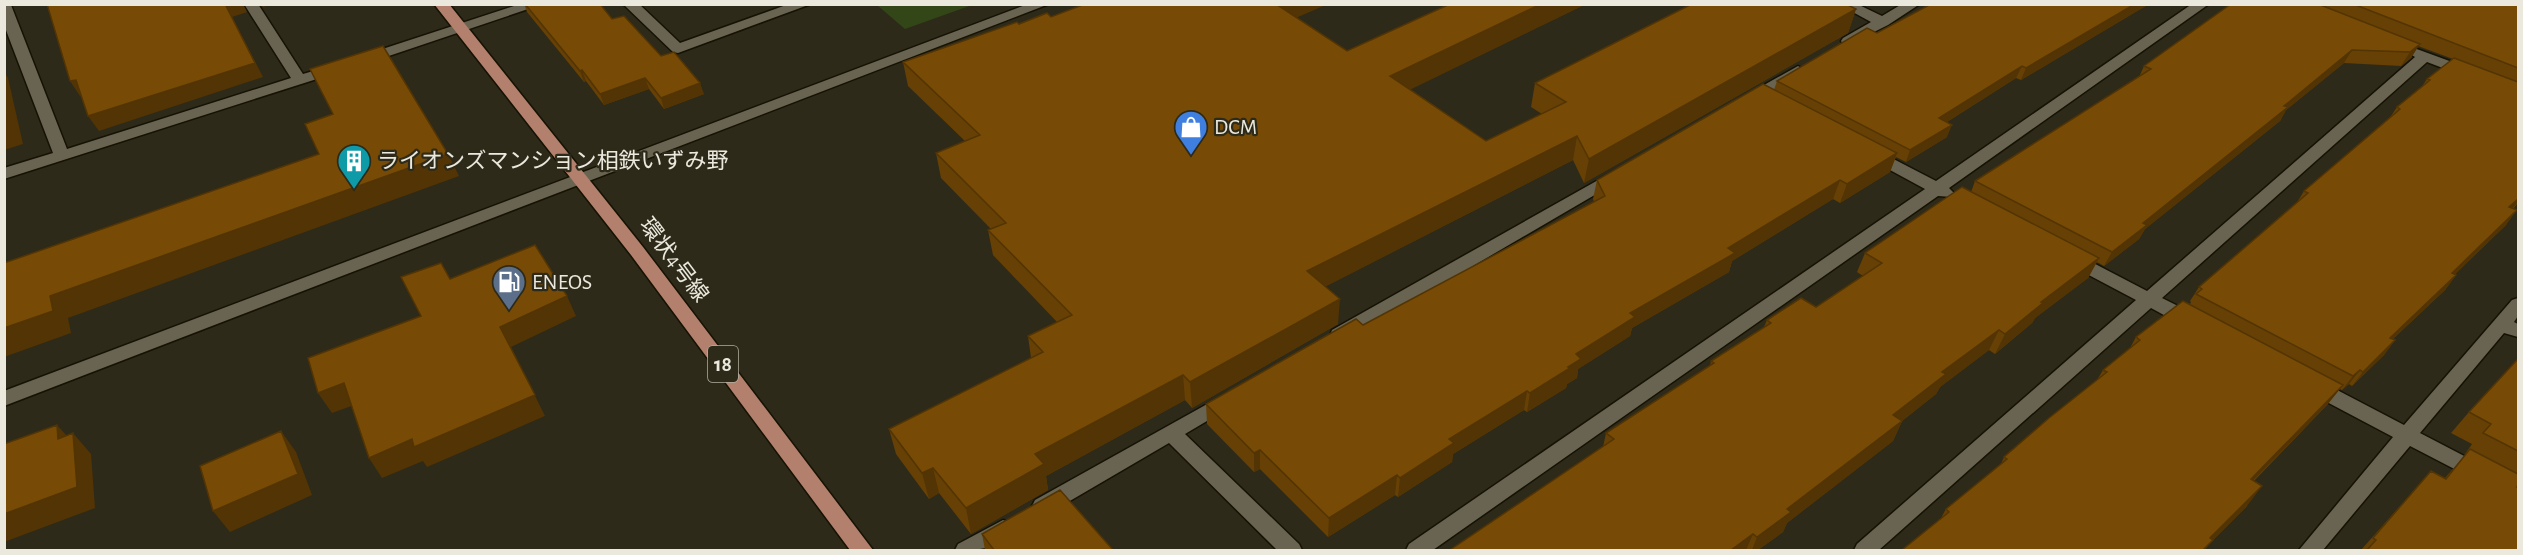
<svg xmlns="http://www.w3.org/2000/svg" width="2523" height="555" font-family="'Alegreya Sans','Noto Sans JP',sans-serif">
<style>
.green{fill:#324618}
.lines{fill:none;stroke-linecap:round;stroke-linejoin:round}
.minor-casing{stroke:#161204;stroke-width:3}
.major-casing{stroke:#161204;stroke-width:3}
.minor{fill:#686451;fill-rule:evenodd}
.major{fill:#b2806c;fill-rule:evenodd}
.wall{fill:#664004}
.shaded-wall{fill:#533404}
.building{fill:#774b05;stroke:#533404;stroke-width:1.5}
.labels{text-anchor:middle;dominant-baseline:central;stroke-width:4.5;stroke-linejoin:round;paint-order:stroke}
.shield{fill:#2e2a19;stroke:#b2b0a3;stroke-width:1.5}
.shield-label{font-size:21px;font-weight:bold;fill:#ebe9de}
.poi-label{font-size:22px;fill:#ebe9de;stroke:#2e2a19;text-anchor:start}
.street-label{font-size:22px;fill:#ebe9de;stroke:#2e2a19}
</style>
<rect width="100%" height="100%" fill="#2e2a19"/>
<path class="green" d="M877,5H972L905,29Z"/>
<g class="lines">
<g class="minor-casing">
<path id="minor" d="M4,4L11,5L67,149L291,78L244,4H258L303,74L337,64L344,68L342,71L4,179V168L53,153L4,25Z
M520,4H543L368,63L363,64L356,60L358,57Z
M623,4H639L680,43L789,4H811L678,53L673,52Z
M1028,4H1049L4,406V391Z
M1838,4H1857L1882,16L1902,4H1920L1888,25L1848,45L1843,44L1841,41L1843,38L1871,22Z
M2192,4H2209L1949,188L1954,193L1952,197L1938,196L1433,550H1406L1409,544L1925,189L1866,157L1864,154L1866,151H1878L1936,181Z
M2414,48L2474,70L2477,73L2469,78L2427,62L2162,298L2198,316L2200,321L2198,326H2184L2151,308L1879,550H1854L1857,544L2136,300L2066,263L2063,259L2066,255H2078L2147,291L2415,57L2407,52Z
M1798,66L1805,70L1803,73L1752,102H1742L1739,99Z
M1616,170L1622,171L1624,175L1622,179L1346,340H1332L1330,335L1332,330Z
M2518,298V316L2514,322L2518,324V337L2504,333L2420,433L2518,484V502L2410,446L2323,550H2299L2393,437L2306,391L2303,386L2306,381H2320L2404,425L2512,300Z
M1227,393L1234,395L1237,400L1234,405L1185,434L1299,544L1302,550H1277L1169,443L1051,512L1043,514L1035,512L1032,506L1035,500Z
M1003,520L1011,523L1014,529C1003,550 976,550 955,550L958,544Z"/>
</g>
<g class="major-casing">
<path id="major" d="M434,4H449L643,247L873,550H850L631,255Z"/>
</g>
<use href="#minor" class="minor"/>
<use href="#major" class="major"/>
</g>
<path class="wall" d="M524,4H600L612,19L661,56L704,94L664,109L649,89L604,105L586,81L584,82L527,12Z
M1450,4H1586L1410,89L1486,141L1542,114L1531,107L1535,83L1856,9L1848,33L1584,183L1573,160L1326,286L1338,324L1192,408L1185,400L1046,476L1048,490L971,534L939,493L929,499L896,454L889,429L1031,358L1028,336L1057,322L993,255L988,230L991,229L941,178L936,153L965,141L908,86L903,62L1019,24L1297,18L1347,51Z
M2149,4L2021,80L2016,78L1947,122V137L1906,162L1896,157L1890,172L1840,203L1833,199L1732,261L1729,272L1632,328L1630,336L1578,369L1577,378L1567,384L1566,388L1527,412L1524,410L1453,454L1452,462L1398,497L1395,495L1328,537L1260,469L1254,472L1207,424L1206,404L1363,325L1594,202L1593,199L1597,180L1774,90L1777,81L1877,33Z
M2231,4H2518V203L2513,209L2506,225L2455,274L2456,275L2445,290L2393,339L2395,340L2384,355L2352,386L2349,384L2342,390L2340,389L2327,405L2254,481L2247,506L2210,543L1941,518L1946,509L2001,464L2004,457L2097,380L2103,370L2130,348L2136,337L2190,304L2191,302L2190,301L2199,287L2296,204L2304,191L2389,119L2397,107L2421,88L2427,79L2453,59L2418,46L2411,58L2401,66L2344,63L2286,110L2280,121L2145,229L2139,239L2104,266L2097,262L2088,278L2035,318L2032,323L1995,354L1989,350L1940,387L1936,394L1902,421L1893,441L1787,523L1783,532L1758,550H1450L1603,447L1606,433L1710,366L1711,361L1764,327L1767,320L1816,307L1863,276L1857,272L1865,253L1971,192L1975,181L2139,77L2144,66Z
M2518,359V485L2517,487L2518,550H2361L2431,471L2445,478L2466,454H2465L2472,444L2451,433L2469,412Z
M982,534L1113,550H985Z"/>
<path class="shaded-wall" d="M225,4H243L247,12L232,17L263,77L99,131L88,116Z
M261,4H272L263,7Z
M1275,4H1328L1275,27Z
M1541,4H1586L1389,100L1390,76Z
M2135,4H2149L2021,80L2026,68Z
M1856,9L1848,33L1584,183L1589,159Z
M2420,44L2411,58L2401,66L2410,52Z
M2352,50L2344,63L2286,110L2280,121L2145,229L2139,239L2104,266L2112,252L2143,223L2284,106Z
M2022,66L2016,78L1934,130L1939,118Z
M582,70L586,81L584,82L580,71Z
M4,72L8,78L23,144L4,150Z
M645,78L649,89L604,105L600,94Z
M76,80L86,94L80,96L70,81Z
M700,83L704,94L664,109L661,98Z
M1952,125L1947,137L1906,162L1910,150Z
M1577,136L1573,160L1307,296V271Z
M1897,153L1890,172L1840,203L1847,184Z
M448,154L459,176L68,318L71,333L4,357V328L50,296Z
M1840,180L1833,199L1732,261L1729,272L1632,328L1630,336L1578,369L1577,378L1567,384L1566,388L1527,412L1530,393L1568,367L1576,354L1630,313L1728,248Z
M2518,199V203L2498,221L2509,207Z
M2517,210L2506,225L2441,288L2452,273Z
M2099,258L2088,278L2035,318L2032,323L1995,354L2005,334L2041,302Z
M2456,275L2445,290L2379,352L2390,338Z
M567,296L576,316L511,347L545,416L427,467L423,461L382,478L369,458L500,327Z
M1340,299L1338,324L1192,408L1190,382Z
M1999,330L1989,350L1940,387L1936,394L1902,421L1893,441L1787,523L1783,532L1758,550H1752L1757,537L1787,509L1942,372Z
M2395,340L2384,355L2352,386L2363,372Z
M2360,370L2349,384L2342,390L2353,376Z
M1183,375L1185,400L1046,476L1048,490L971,534L966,508L1035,454Z
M344,383L357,404L332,413L318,393Z
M2343,385L2327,405L2235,499L2251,479Z
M1527,391L1524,410L1453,454L1452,462L1398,497L1400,478L1449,439Z
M57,425L74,444L73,433L91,454L95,508L4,542V514L58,439Z
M281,431L296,452L312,495L230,532L213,511Z
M1260,450V469L1254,472V453Z
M933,468L939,493L929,499L922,473Z
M1397,475L1395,495L1328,537L1329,518Z
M2262,486L2247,506L2210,543L2205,550H2201L2210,538Z
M1753,534L1746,550H1731Z"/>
<path class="building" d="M47,4H225L255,63L88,116L76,80L70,81Z
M525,4H600L612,19L624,16L661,56L674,52L700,83L661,98L645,78L600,94L582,70L580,71Z
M1085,4H1276L1347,51L1450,4H1541L1390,76L1486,141L1566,102L1535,83L1692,4H1846L1856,9L1589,159L1577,136L1307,271L1340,299L1190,382L1183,375L1035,454L1044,464L966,508L933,468L922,473L889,429L1043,352L1028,336L1072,315L988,230L1006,223L936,153L980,135L903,62L1017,22L1019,24L1047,13L1051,17Z
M1931,4H2135L2026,68L2022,66L1939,118L1952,125L1910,150L1777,81L1867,28L1877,33Z
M2231,4H2318L2420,44L2410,52L2352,50L2284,106L2288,107L2143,223L2147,225L2112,252L1975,181L2151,69L2144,66Z
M2353,4H2518V68Z
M383,46L448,154L50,296L53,311L4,328V263L319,154L305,124L333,114L310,69Z
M2454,58L2518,82V199L2509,207L2517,210L2452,273L2456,275L2390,338L2395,340L2363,372L2360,370L2353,376L2196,294L2202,289L2199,287L2308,193L2304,191L2400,109L2397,107L2430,80L2427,79Z
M1763,84L1897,153L1847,184L1840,180L1728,248L1735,253L1630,313L1635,317L1576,354L1581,359L1568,367L1570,368L1530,393L1527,391L1449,439L1454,443L1400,478L1397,475L1329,518L1260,450L1254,453L1206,404L1356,319L1363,325L1605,196L1597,180Z
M4,112L7,123H4Z
M1962,187L2099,258L2041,302L2043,303L2005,334L1999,330L1942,372L1946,374L1893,415L1902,421L1787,509L1791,512L1757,537L1753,534L1731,550H1450L1614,439L1606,433L1714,363L1711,361L1771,323L1767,320L1801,298L1816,307L1882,263L1865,253Z
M535,245L567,296L500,327L535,395L414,447L412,439L369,458L344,383L318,393L308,358L421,316L401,277L441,263L450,279Z
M2183,301L2343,385L2251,479L2262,486L2210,538L2213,540L2204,549L2206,550H1902L1949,512L1946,509L2007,459L2004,457L2049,418L2107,372L2103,370L2140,340L2136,337Z
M2518,359V451L2483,433L2491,424L2469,412Z
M57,425L58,439L73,433L77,487L4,514V444Z
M281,431L298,474L213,511L200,466Z
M2470,449L2518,474V485L2517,487H2518V550H2367L2376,540L2373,538L2431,471L2446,479Z
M1060,490L1113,550H994L982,534Z"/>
<defs>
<g id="shop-pin" transform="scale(1.725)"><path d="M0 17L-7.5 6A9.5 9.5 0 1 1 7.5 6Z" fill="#3f7fe0" stroke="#2e2a19"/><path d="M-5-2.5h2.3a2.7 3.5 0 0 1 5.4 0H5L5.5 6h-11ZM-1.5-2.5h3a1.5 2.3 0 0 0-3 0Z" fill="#fff"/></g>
<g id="building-pin" transform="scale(1.725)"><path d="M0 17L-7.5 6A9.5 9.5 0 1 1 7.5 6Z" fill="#0f9aa8" stroke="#2e2a19"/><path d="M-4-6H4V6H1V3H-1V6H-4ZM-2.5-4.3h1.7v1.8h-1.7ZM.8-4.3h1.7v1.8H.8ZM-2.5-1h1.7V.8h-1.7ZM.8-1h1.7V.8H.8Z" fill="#fff"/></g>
<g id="fuel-pin" transform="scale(1.725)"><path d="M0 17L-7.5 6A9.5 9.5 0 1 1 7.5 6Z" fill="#5c6f8a" stroke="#2e2a19"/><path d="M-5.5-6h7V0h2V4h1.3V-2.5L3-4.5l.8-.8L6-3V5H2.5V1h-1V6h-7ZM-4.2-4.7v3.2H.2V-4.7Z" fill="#fff"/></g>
</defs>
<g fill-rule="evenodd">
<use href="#shop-pin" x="1191" y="127"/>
<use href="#building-pin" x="354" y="161"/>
<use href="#fuel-pin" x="509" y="282"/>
</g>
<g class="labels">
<rect class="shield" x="708" y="346" width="30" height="36" rx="4.5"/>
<g class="shield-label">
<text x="723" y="364">18</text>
</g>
<g class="poi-label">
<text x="1214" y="127">DCM</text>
<text x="377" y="161">ライオンズマンション相鉄いずみ野</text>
<text x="532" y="282">ENEOS</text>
</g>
<g class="street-label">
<text transform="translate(674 260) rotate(53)">環状4号線</text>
</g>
</g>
<rect width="2523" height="555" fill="none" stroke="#ebe9de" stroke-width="12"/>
</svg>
